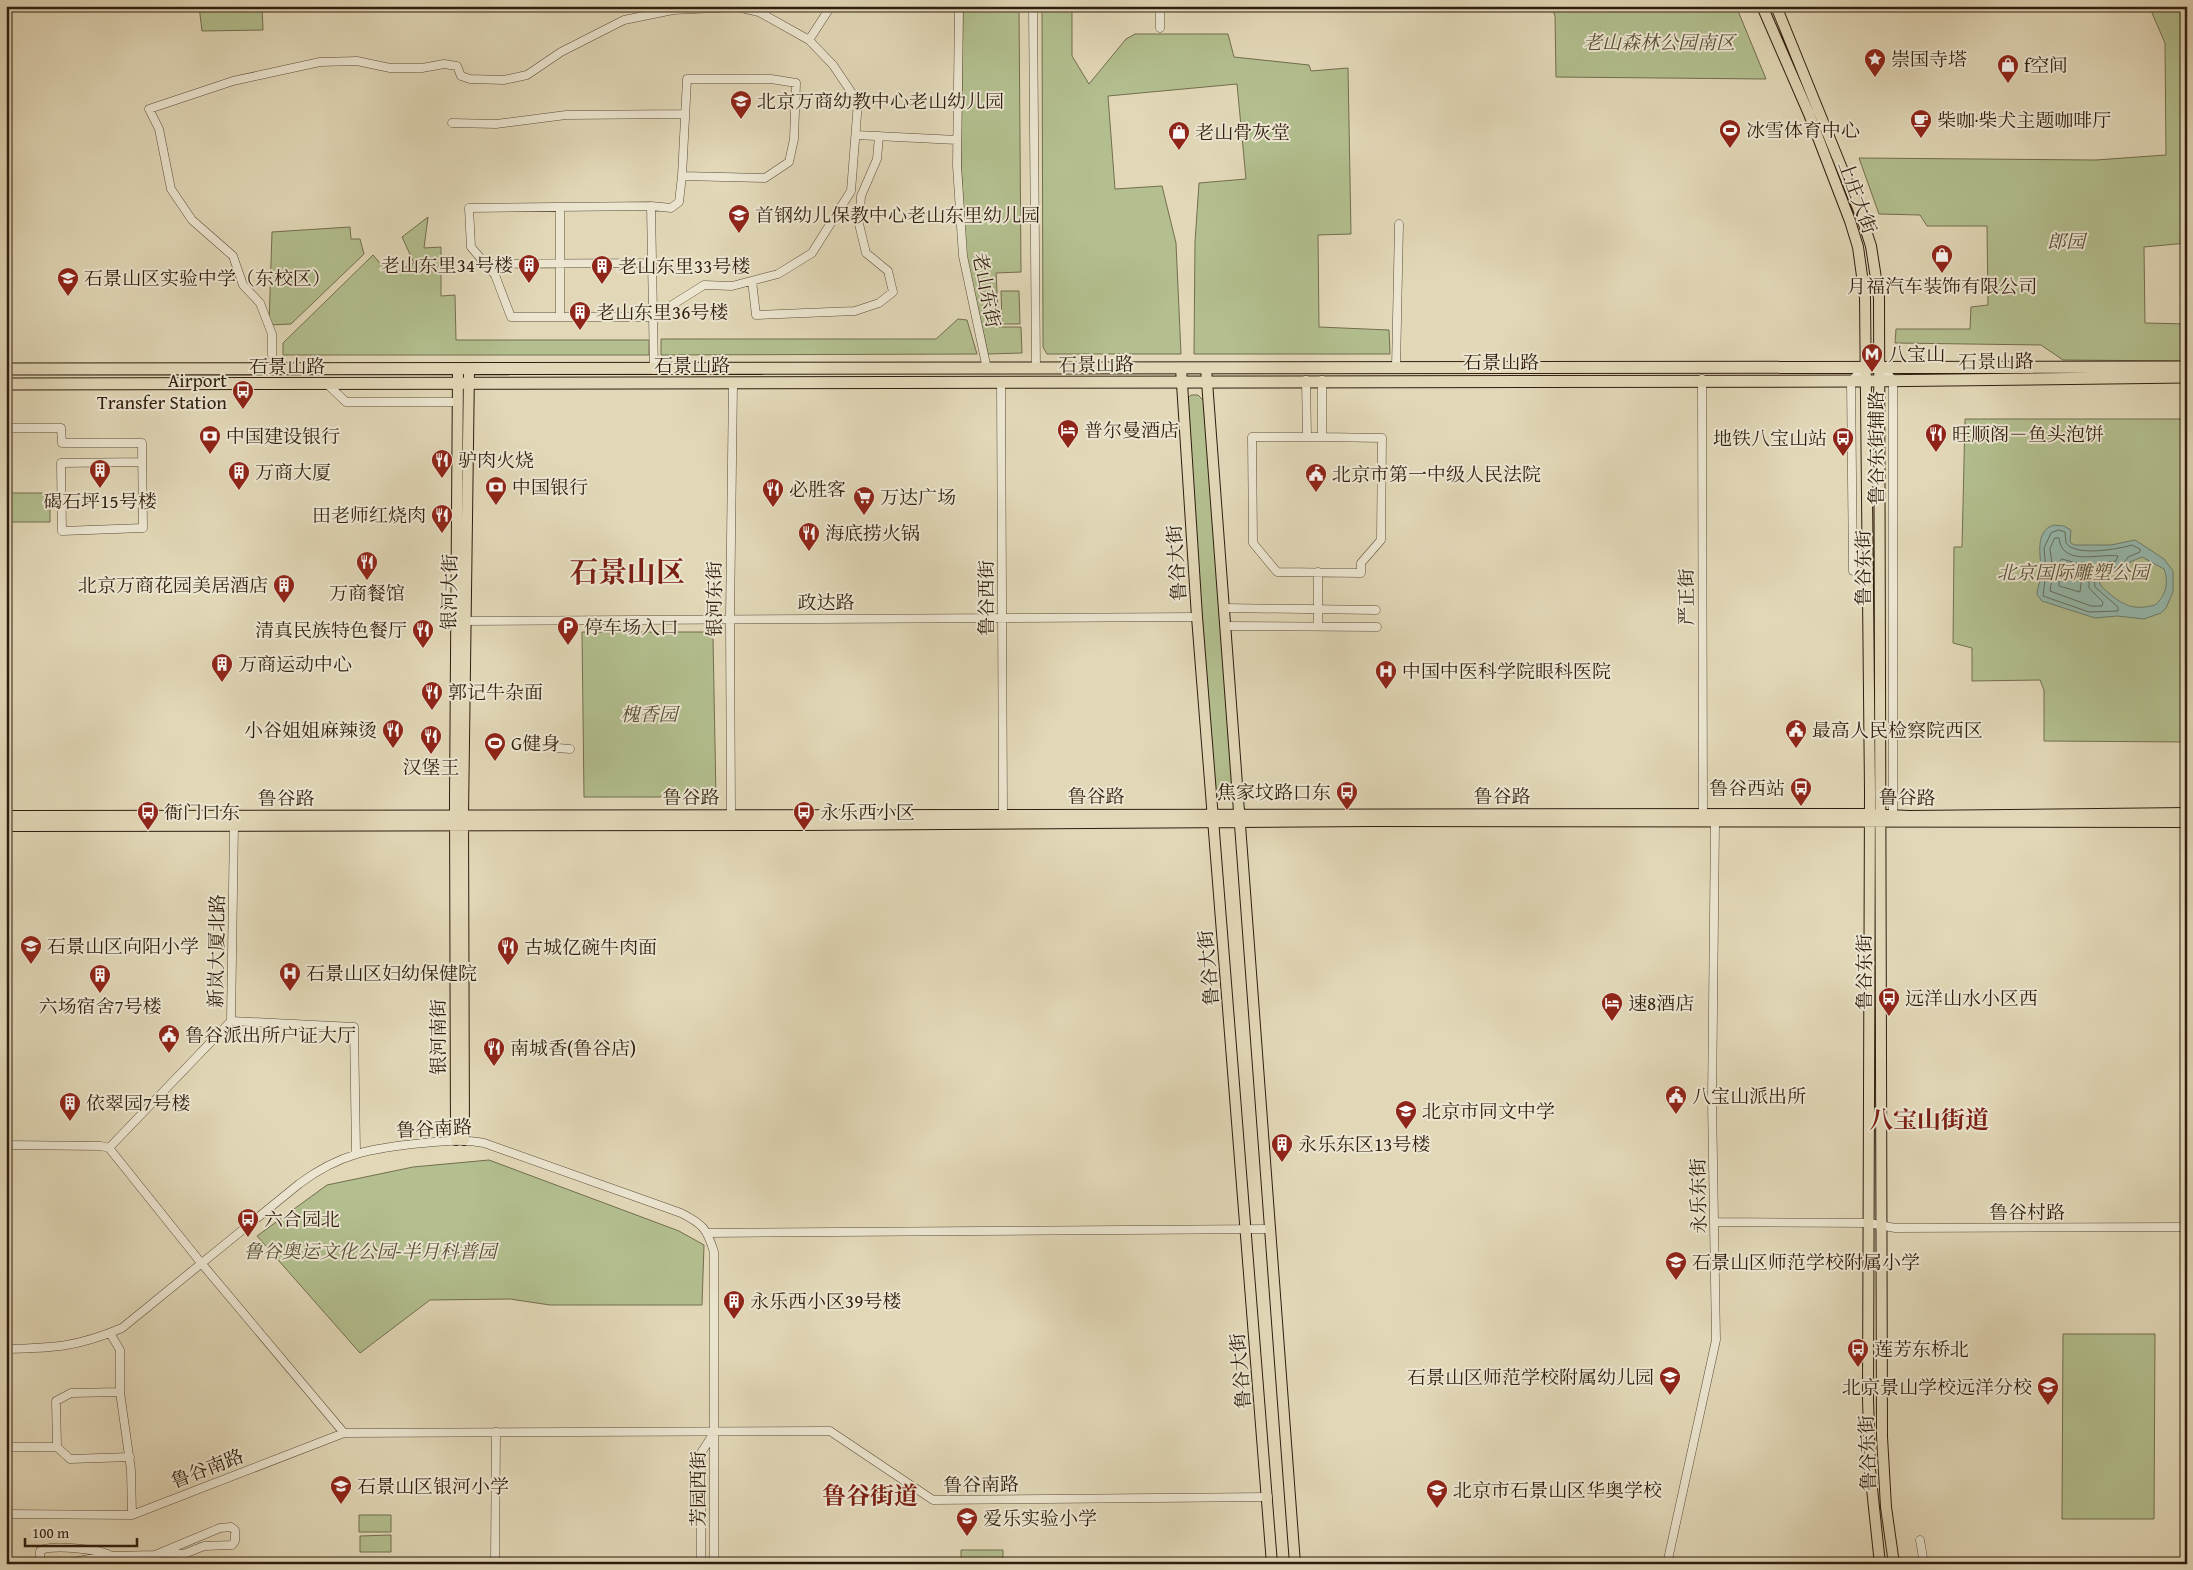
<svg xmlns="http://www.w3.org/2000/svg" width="2193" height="1570" font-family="'Gentium Book Plus','Noto Serif SC',serif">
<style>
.green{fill:#b3bf8f;stroke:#726e4e}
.water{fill:#95baaf;stroke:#6d7b6f;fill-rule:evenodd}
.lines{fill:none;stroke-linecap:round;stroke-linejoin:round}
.shore{stroke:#626c5e;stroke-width:1}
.minor-casing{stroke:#5c4c38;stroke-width:9}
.major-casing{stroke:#301d0e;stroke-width:12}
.highway-casing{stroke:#301d0e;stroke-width:13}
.minor{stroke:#ece6d1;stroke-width:8}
.major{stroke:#e2d8b8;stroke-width:10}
.highway{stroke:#e2d8b8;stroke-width:11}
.labels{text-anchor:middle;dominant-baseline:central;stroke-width:4;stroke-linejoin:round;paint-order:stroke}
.park-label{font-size:19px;font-style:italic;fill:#574e35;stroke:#ece6d1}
.poi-label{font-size:19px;fill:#301d0e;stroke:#ece6d1;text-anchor:start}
.street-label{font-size:19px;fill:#301d0e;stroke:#ece6d1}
.district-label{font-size:24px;font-weight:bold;fill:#7a1f14;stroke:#ece6d1}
.town-label{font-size:29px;font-weight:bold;fill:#7a1f14;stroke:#ece6d1}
</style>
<rect width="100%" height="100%" fill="#e2d8b8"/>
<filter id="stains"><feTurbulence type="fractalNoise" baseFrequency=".004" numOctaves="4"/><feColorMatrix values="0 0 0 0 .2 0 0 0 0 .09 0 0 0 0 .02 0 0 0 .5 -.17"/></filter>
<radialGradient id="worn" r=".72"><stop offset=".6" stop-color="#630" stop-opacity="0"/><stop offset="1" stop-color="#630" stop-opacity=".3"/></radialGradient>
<path class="green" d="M199,6H262L263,30L202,31Z
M963,6H1019L1021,272L996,273L999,327H1021L1022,353L988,354L966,254L961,163Z
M1042,6H1072V56L1089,84L1126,39L1135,34H1228L1234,57L1309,65L1311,71L1348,68L1351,234L1318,235L1319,327L1389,330L1390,354H1194L1195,242L1199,183L1246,179L1237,84L1108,96L1115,189L1162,186L1176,243L1181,354H1047L1043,347Z
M1551,6H1736L1766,79L1556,77L1555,16Z
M2149,6H2187V243L2144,247L2145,323L2187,324V361L2063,360L2041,345L1895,343L1896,329H1970L1971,307L1988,305L1987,226H1927L1920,215L1879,214L1859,158L2096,160L2166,155L2165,43Z
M428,217L424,248L441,247V296L455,295L456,340H649V355H283V343L373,255L390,275L414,263L402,237Z
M350,227L351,239H360L364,254L291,324L269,325L272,232Z
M1001,291H1019L1020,324H1002Z
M958,319L967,320L977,354L661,355V339H936Z
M1191,395H1198L1204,401L1233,796H1216L1201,616L1187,399Z
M1965,419H2187V742L2044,741V690L2040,680L1972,681V648L1953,643L1954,547H1962Z
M6,493H50V522H6Z
M582,632H704L713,638L716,797H584Z
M489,1160L679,1231L704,1245L702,1305H550L510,1299L430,1300L360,1353L257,1236L327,1185L413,1167Z
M2063,1334H2155L2154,1519H2062Z
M391,1515V1532H359V1515Z
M391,1535V1552H360V1536Z
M961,1550H1003V1564H961Z"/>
<path class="water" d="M2054,525L2064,526L2071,530L2070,542L2074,545H2111L2135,540L2164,559L2173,571V592L2166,608L2161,613L2144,619L2117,616L2095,618L2042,601L2037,595C2037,587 2042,579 2041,571C2041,556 2034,531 2054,525ZM2142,557L2164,569C2169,582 2166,596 2155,605C2136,610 2125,607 2110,594C2104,589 2099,586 2099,578L2103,573H2124L2130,562Z"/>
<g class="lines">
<path class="shore" d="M2059,530L2065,532L2066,543C2076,557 2118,549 2132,545L2140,549V552L2128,557L2122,567L2102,568L2094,576L2095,587L2118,607V611L2089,612L2043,596L2046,571L2044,548L2051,533Z
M2055,538H2059C2062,567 2099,553 2118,556L2116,561L2096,564L2089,574V588L2103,602L2102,606H2091L2050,591L2053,571L2050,549Z
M2062,559L2083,565L2080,592L2059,586V562Z"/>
<g class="minor-casing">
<path id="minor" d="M959,6L957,166L963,256L987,369
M1033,6L1036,369
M1160,6V28
M809,40L831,6
M452,123L496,124L566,115L685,114
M856,135L957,140
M651,206L671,208L679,202L682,176L765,178L789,162L794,139L796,83L771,79H687L682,176
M560,207V317
M486,264L652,263
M752,281L756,315L855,311L879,303L893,292L888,271L866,253L859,224L861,196L877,159L879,136
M272,355V334L260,303L243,285L233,256L192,220L171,189L159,129L149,109L233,81L320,62L357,61L390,68H422L444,64L457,66L461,76L470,79L504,80L527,75L561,52L624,20L673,10L737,7L759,12L809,40L833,65L858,102L851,191L812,253L778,274L732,286L704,285L653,317H511L495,275L471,247L469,208L651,206L654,370
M1866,366L1851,381L1853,571L1868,572
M1881,366L1893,380V815
M1396,368L1399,224
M1702,379L1703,814
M1306,380L1307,437H1322V380
M1001,382L1003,814
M326,383L346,402H458
M6,428H61L62,443H142L143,528L62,531L61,463L142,462
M1307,437H1252L1253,543L1277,572L1361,573V563L1381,540L1382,438L1322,437
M1318,572V626
M1224,608L1376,610
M461,621L1197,617
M1225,626L1377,627
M558,748L570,749
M731,815L730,619L733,383
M231,1021L354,1027L356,1152
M6,1145L101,1146L109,1148
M109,1148L231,1021L234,825
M109,1148L202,1264L344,1433
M1715,1222L1869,1223L1895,1228L2187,1227
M709,1233L1270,1229
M110,1333L120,1350V1392L131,1470L132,1515
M6,1349C54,1348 77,1347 122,1328L299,1184C340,1153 373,1148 423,1143C444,1141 464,1139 484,1143L681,1213C703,1224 707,1229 714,1252V1564
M6,1447H57L70,1459L130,1457
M57,1447L56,1401L71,1393L120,1392
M6,1514L132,1515L344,1433L830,1431L933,1500L1268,1497
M1920,1540L1924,1564
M155,1555L220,1528L231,1527L235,1530V1541L232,1545L204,1546L184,1554L162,1553
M44,1564L40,1560V1551C48,1544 102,1549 111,1556
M63,1564L89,1559H109
M109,1564L111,1556L155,1555L157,1564
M495,1564L496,1432
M701,1564V1453L714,1433
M1667,1564L1716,1340L1712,1102L1715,823"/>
</g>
<g class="major-casing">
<path id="major" d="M1762,6L1809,114L1850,221L1858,247L1865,298L1870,792L1868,1398L1870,1470L1880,1564
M1776,6L1862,218L1871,246L1879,298L1882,1437L1886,1507L1894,1564
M1181,368L1197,617L1272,1564
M1206,368L1295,1564
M6,816L1868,814L1909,816L2187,813
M6,826L803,825L1372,821L2187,822
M456,1140L455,801L458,370
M464,1140L463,815L469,370"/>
</g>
<g class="highway-casing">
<path id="highway" d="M6,369L2187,367
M6,384L1866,381L2187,377"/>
</g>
<use href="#minor" class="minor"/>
<use href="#major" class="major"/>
<use href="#highway" class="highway"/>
</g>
<defs>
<g id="sight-pin" transform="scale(1.125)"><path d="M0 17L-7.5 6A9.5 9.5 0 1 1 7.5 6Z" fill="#8f2418" stroke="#ece6d1"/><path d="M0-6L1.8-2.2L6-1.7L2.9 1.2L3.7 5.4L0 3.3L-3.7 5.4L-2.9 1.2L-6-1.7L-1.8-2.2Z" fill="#fff"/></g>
<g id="shop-pin" transform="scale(1.125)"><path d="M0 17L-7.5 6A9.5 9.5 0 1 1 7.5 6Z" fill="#8f2418" stroke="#ece6d1"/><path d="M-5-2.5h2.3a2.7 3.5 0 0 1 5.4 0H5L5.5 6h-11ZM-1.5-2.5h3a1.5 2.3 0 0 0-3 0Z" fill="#fff"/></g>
<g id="school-pin" transform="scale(1.125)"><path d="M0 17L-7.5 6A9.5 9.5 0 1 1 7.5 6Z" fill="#8f2418" stroke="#ece6d1"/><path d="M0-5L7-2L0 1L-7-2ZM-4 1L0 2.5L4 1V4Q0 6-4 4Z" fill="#fff"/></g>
<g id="cafe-pin" transform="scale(1.125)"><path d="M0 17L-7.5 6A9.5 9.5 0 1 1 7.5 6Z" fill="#8f2418" stroke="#ece6d1"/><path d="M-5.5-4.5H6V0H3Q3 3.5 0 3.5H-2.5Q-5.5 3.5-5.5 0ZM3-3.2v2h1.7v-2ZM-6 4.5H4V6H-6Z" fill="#fff"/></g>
<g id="stadium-pin" transform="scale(1.125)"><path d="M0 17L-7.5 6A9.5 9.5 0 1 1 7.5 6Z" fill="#8f2418" stroke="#ece6d1"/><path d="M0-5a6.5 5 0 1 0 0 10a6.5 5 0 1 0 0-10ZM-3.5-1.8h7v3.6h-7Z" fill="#fff"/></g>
<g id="building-pin" transform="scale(1.125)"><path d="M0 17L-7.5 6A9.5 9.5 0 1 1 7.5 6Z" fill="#8f2418" stroke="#ece6d1"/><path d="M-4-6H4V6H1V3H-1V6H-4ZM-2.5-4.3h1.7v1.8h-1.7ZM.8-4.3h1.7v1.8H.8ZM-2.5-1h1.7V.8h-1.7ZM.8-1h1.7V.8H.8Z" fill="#fff"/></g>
<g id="metro-pin" transform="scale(1.125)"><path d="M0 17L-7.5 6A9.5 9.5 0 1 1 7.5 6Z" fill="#8f2418" stroke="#ece6d1"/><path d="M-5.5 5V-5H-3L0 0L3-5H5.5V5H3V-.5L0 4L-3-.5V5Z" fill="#fff"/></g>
<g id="bus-pin" transform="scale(1.125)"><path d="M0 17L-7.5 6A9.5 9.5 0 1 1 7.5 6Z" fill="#8f2418" stroke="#ece6d1"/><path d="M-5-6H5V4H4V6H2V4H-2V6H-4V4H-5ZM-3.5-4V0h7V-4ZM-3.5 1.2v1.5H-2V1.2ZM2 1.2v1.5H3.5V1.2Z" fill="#fff"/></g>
<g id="hotel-pin" transform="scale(1.125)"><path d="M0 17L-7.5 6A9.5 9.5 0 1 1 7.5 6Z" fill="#8f2418" stroke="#ece6d1"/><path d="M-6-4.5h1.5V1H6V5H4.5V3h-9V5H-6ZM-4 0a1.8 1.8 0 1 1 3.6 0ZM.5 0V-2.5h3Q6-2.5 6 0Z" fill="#fff"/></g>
<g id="restaurant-pin" transform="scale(1.125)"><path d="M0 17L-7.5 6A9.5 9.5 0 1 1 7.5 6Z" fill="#8f2418" stroke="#ece6d1"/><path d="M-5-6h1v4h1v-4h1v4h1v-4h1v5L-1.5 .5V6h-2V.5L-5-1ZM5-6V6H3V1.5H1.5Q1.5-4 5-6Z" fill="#fff"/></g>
<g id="bank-pin" transform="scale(1.125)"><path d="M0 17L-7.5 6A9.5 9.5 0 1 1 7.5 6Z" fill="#8f2418" stroke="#ece6d1"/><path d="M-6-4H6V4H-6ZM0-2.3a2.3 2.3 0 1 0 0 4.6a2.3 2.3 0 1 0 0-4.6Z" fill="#fff"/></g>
<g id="civic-pin" transform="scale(1.125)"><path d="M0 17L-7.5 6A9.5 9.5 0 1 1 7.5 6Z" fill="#8f2418" stroke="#ece6d1"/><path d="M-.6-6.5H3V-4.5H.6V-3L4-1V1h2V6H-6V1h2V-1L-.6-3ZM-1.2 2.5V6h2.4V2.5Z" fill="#fff"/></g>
<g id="supermarket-pin" transform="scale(1.125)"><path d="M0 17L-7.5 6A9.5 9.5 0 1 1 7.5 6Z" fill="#8f2418" stroke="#ece6d1"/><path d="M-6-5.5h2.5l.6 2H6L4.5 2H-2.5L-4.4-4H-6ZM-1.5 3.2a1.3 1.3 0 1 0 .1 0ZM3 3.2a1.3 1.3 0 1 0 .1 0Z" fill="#fff"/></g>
<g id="parking-pin" transform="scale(1.125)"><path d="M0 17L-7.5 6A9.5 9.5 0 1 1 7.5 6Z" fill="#8f2418" stroke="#ece6d1"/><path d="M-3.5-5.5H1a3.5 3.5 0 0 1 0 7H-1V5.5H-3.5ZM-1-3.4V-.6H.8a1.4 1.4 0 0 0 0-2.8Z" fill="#fff"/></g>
<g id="hospital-pin" transform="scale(1.125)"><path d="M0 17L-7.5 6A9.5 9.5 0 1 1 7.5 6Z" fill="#8f2418" stroke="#ece6d1"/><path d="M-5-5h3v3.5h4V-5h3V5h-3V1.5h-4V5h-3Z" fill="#fff"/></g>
</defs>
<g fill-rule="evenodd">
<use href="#sight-pin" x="1875" y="59"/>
<use href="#shop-pin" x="2008" y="65"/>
<use href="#school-pin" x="741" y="101"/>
<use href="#cafe-pin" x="1921" y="120"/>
<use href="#stadium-pin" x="1730" y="130"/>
<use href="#shop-pin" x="1179" y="132"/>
<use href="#school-pin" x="739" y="215"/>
<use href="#shop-pin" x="1942" y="255"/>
<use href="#building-pin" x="529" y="265"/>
<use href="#building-pin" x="602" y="266"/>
<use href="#school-pin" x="68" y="278"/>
<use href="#building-pin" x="580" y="312"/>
<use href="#metro-pin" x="1872" y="354"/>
<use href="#bus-pin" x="243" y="391"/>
<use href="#hotel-pin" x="1068" y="430"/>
<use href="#restaurant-pin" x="1936" y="434"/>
<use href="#bank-pin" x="210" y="436"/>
<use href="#bus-pin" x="1843" y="438"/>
<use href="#restaurant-pin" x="442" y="460"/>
<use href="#building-pin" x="100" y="470"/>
<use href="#building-pin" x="239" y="472"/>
<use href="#civic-pin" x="1316" y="474"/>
<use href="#bank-pin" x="496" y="487"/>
<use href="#restaurant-pin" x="773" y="489"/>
<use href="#supermarket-pin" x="864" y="497"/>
<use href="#restaurant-pin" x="442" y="515"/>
<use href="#restaurant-pin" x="809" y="533"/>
<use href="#restaurant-pin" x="367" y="562"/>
<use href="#building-pin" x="284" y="585"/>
<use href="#parking-pin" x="568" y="627"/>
<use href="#restaurant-pin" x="423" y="630"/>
<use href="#building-pin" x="222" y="664"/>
<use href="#hospital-pin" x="1386" y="671"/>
<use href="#restaurant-pin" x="432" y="692"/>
<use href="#restaurant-pin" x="393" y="730"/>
<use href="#civic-pin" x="1796" y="730"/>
<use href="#restaurant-pin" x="431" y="736"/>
<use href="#stadium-pin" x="495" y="743"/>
<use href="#bus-pin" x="1801" y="788"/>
<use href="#bus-pin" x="1347" y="792"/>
<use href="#bus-pin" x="148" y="812"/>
<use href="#bus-pin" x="804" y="812"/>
<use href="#school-pin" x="31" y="946"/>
<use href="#restaurant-pin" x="508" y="947"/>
<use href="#hospital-pin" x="290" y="973"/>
<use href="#building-pin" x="100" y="975"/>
<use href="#bus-pin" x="1889" y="998"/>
<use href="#hotel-pin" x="1612" y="1003"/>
<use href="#civic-pin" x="169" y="1035"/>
<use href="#restaurant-pin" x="494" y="1048"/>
<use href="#civic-pin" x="1676" y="1096"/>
<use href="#building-pin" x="70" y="1103"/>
<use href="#school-pin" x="1406" y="1111"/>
<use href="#building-pin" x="1282" y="1144"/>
<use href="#bus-pin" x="248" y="1219"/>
<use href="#school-pin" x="1676" y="1262"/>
<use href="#building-pin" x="734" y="1301"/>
<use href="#bus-pin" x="1858" y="1349"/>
<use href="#school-pin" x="1670" y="1377"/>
<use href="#school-pin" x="2048" y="1387"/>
<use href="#school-pin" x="341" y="1486"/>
<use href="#school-pin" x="1437" y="1490"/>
<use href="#school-pin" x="967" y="1518"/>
</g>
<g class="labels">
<g class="park-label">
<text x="1659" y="42">老山森林公园南区</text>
<text x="2066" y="241">郎园</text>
<text x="2073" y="572">北京国际雕塑公园</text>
<text x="649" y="714">槐香园</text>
<text x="370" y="1251">鲁谷奥运文化公园-半月科普园</text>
</g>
<g class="poi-label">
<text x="1891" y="59">崇国寺塔</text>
<text x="2024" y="65">f空间</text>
<text x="757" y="101">北京万商幼教中心老山幼儿园</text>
<text x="1937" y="120">柴咖·柴犬主题咖啡厅</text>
<text x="1746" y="130">冰雪体育中心</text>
<text x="1195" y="132">老山骨灰堂</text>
<text x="755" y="215">首钢幼儿保教中心老山东里幼儿园</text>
<text x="513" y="265" text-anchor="end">老山东里34号楼</text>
<text x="618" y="266">老山东里33号楼</text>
<text x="84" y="278">石景山区实验中学（东校区）</text>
<text x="1942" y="286" text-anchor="middle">月福汽车装饰有限公司</text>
<text x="596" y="312">老山东里36号楼</text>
<text x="1888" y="354">八宝山</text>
<text x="227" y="380" text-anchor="end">Airport<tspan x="227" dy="22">Transfer Station</tspan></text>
<text x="1084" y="430">普尔曼酒店</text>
<text x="1952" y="434">旺顺阁－鱼头泡饼</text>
<text x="226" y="436">中国建设银行</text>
<text x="1827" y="438" text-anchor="end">地铁八宝山站</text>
<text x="458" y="460">驴肉火烧</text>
<text x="255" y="472">万商大厦</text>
<text x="1332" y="474">北京市第一中级人民法院</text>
<text x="512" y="487">中国银行</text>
<text x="789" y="489">必胜客</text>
<text x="880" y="497">万达广场</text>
<text x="100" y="501" text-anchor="middle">碣石坪15号楼</text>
<text x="426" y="515" text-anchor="end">田老师红烧肉</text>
<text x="825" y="533">海底捞火锅</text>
<text x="268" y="585" text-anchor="end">北京万商花园美居酒店</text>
<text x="367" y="593" text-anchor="middle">万商餐馆</text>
<text x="584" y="627">停车场入口</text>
<text x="407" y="630" text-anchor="end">清真民族特色餐厅</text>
<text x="238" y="664">万商运动中心</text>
<text x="1402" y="671">中国中医科学院眼科医院</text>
<text x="448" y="692">郭记牛杂面</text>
<text x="377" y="730" text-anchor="end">小谷姐姐麻辣烫</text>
<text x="1812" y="730">最高人民检察院西区</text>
<text x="511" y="743">G健身</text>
<text x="431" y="767" text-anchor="middle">汉堡王</text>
<text x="1785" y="788" text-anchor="end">鲁谷西站</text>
<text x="1331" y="792" text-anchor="end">焦家坟路口东</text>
<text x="164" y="812">衙门口东</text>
<text x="820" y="812">永乐西小区</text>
<text x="47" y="946">石景山区向阳小学</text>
<text x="524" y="947">古城亿碗牛肉面</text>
<text x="306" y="973">石景山区妇幼保健院</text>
<text x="1905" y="998">远洋山水小区西</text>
<text x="1628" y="1003">速8酒店</text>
<text x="100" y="1006" text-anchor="middle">六场宿舍7号楼</text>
<text x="185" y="1035">鲁谷派出所户证大厅</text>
<text x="510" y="1048">南城香(鲁谷店)</text>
<text x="1692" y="1096">八宝山派出所</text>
<text x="86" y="1103">依翠园7号楼</text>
<text x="1422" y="1111">北京市同文中学</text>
<text x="1298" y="1144">永乐东区13号楼</text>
<text x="264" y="1219">六合园北</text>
<text x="1692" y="1262">石景山区师范学校附属小学</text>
<text x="750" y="1301">永乐西小区39号楼</text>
<text x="1874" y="1349">莲芳东桥北</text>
<text x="1654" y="1377" text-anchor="end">石景山区师范学校附属幼儿园</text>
<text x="2032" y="1387" text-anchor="end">北京景山学校远洋分校</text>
<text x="357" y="1486">石景山区银河小学</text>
<text x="1453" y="1490">北京市石景山区华奥学校</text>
<text x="983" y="1518">爱乐实验小学</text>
</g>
<g class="street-label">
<text transform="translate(1858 197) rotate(70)">上庄大街</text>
<text transform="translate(987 290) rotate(79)">老山东街</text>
<text transform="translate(1996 361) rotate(-1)">石景山路</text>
<text x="1501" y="362">石景山路</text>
<text transform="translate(1096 364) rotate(-1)">石景山路</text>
<text x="692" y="365">石景山路</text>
<text x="287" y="366">石景山路</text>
<text transform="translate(1876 448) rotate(-90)">鲁谷东街辅路</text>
<text transform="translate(1176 563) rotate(-94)">鲁谷大街</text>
<text transform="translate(1863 568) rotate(-90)">鲁谷东街</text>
<text transform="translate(449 592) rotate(-89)">银河大街</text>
<text transform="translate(1686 597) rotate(-90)">严正街</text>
<text transform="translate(986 598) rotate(-90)">鲁谷西街</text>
<text transform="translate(714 599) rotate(-90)">银河东街</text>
<text x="826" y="602">政达路</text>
<text x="1096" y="796">鲁谷路</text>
<text x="1502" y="796">鲁谷路</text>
<text x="691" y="797">鲁谷路</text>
<text transform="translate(1907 797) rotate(1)">鲁谷路</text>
<text x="286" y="798">鲁谷路</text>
<text transform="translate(216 951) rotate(-89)">新岚大厦北路</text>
<text transform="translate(1208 968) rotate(-95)">鲁谷大街</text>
<text transform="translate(1864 972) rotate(-90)">鲁谷东街</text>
<text transform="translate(438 1037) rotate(-90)">银河南街</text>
<text transform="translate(434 1128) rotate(-3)">鲁谷南路</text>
<text transform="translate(1698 1196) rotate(-91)">永乐东街</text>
<text x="2027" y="1212">鲁谷村路</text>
<text transform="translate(1240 1371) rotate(-95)">鲁谷大街</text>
<text transform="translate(1867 1453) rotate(-92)">鲁谷东街</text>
<text transform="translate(207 1468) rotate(-21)">鲁谷南路</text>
<text transform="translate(981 1484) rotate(-1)">鲁谷南路</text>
<text transform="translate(698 1489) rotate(-90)">芳园西街</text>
</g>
<g class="district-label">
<text x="1929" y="1119">八宝山街道</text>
<text x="870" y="1495">鲁谷街道</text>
</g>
<g class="town-label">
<text x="627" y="571">石景山区</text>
</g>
</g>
<rect width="2193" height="1570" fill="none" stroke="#e2d8b8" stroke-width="25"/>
<rect x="8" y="8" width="2178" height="1555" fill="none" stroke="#301d0e" stroke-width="2.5"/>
<rect x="12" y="12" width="2168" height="1545" fill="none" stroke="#301d0e"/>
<path d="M25 1538v8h112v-8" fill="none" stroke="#301d0e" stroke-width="2.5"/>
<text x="32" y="1538" font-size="15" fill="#301d0e" stroke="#ece6d1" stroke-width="4" paint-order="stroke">100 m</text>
<rect width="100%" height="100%" filter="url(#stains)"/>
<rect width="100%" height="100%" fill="url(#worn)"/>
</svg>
